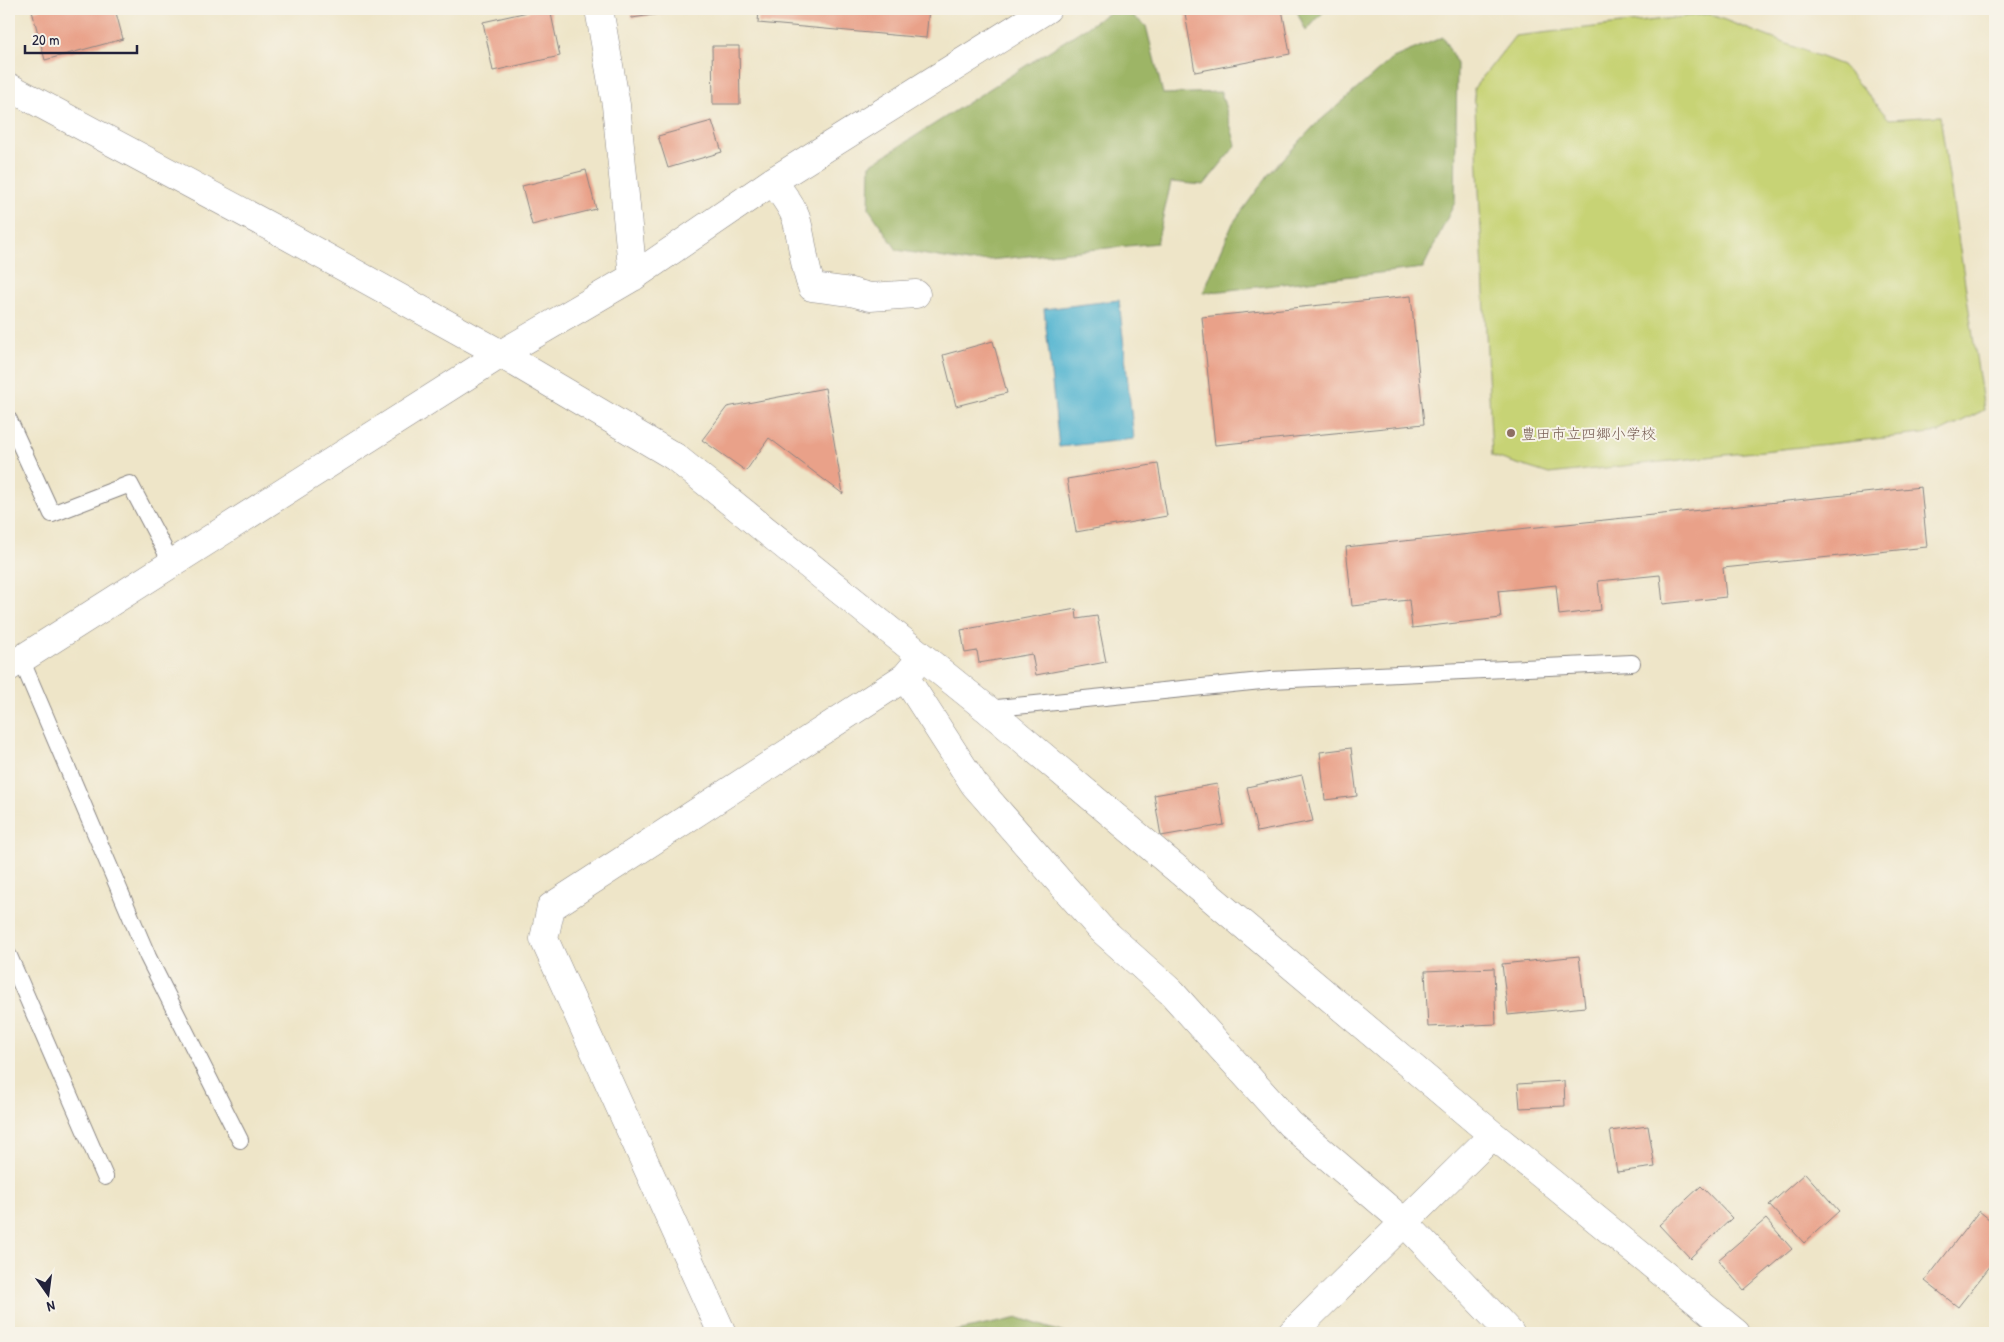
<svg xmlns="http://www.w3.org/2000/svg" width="2004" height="1342" font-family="'Patrick Hand','Klee One',sans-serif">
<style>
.green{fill:#c7d374;stroke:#747a58}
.forest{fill:#9db566;stroke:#606c50}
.water{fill:#51b4d0;stroke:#3a6b86}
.building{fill:#e9a189}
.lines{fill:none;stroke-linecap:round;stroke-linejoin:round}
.service-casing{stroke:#888482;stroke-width:18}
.minor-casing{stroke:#888482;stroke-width:29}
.tertiary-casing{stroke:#888482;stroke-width:29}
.service{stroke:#fff;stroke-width:16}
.minor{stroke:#fff;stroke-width:28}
.tertiary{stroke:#fff;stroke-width:28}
.education-dot{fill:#8d6e63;stroke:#f7f3e8;stroke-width:2}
.labels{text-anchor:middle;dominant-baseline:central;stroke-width:4;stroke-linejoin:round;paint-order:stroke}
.education-label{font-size:15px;fill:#785e54;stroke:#f7f3e8;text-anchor:start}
</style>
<rect width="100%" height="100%" fill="#f7f3e8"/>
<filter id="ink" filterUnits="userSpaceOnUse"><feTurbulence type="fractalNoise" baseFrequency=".02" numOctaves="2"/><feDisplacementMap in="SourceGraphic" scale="10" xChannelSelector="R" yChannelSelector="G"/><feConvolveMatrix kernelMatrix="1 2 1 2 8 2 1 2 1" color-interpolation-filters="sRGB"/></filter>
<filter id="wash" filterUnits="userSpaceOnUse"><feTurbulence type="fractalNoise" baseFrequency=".0096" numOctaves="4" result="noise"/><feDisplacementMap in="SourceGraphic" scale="20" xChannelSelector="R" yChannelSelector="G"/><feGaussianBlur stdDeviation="1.12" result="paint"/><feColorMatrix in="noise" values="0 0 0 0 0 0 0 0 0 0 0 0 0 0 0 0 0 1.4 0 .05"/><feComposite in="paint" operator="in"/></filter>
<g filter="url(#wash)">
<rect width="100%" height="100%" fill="#eee5c8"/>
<path class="green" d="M1709,14L1842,65L1889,119L1940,116L1984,410L1940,432L1549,474L1492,456L1474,88L1515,36Z"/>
<path class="forest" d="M1115,9H1124L1146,26L1163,94L1221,92L1236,145L1204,185L1171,182L1157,243L969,262L897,250L869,209L870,165Z
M1296,9H1326L1306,31Z
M1443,37L1457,64L1455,202L1423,268L1203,293L1233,223L1269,174L1315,125L1393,58Z
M1019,1318L1064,1333H947Z"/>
<path class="water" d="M1119,300L1134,439L1059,447L1044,309Z"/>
<g id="blocks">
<path class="building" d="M40,9H115L123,39L45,60L32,11Z
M541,9H550L560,56L493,71L483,22Z
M630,9H687V10L632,18Z
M759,9H929L926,38L758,23Z
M1209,9H1282L1290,54L1195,72L1185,13Z
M712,46H739L740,104H713Z
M712,121L722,152L668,168L658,136Z
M586,170L596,209L532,225L522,186Z
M1411,296L1424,424L1215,445L1202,317Z
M993,341L1007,393L956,406L943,355Z
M825,388L843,494L769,438L746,471L702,440L727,407Z
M1158,464L1167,516L1076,532L1067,479Z
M1921,487L1927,547L1723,568L1726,597L1663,604L1660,575L1598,581L1601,610L1559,615L1556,585L1498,591L1501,618L1412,628L1409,600L1352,606L1346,547Z
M1076,609L1077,619L1097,616L1106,662L1036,675L1032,654L979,663L977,651L965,653L961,630Z
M1351,748L1357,796L1325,800L1320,752Z
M1302,775L1313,821L1257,832L1247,787Z
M1217,784L1224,825L1161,836L1154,795Z
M1579,956L1585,1007L1508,1015L1502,964Z
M1494,968L1496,1024L1428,1027L1425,971Z
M1564,1081L1565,1106L1520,1108L1518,1084Z
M1648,1126L1655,1167L1617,1172L1610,1131Z
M1805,1173L1839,1211L1804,1243L1769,1205Z
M1701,1186L1732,1218L1690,1258L1659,1225Z
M1979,1211L1995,1224V1260L1958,1307L1925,1281Z
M1766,1219L1792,1249L1744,1290L1718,1260Z"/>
</g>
</g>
<g filter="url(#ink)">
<use href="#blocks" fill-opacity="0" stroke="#888482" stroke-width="1"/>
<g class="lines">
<g class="service-casing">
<path id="service" d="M9,420L52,514L130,484L171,562
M21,659L148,957L240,1140
M987,709L1271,680L1632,663
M9,956L105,1177"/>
</g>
<g class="minor-casing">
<path id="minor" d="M599,9L616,105L633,277
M9,87L284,234
M773,181C781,193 791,204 796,218C803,241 803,265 812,287L851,292L870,297L916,294
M675,457L987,709L1493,1135L1736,1333
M9,667L501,354L633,277L773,181L1047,9
M905,677L974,784L1100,928L1171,992L1290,1124L1404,1222L1510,1333
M722,1333L544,939L551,907L905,677L921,658
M1292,1333L1493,1135"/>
</g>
<g class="tertiary-casing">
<path id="tertiary" d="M284,234L501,354L675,457"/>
</g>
<use href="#service" class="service"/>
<use href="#minor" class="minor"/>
<use href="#tertiary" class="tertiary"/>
</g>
</g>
<circle class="education-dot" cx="1511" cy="433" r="5"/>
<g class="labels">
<g class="education-label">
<text x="1521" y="433">豊田市立四郷小学校</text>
</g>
</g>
<rect width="2004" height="1342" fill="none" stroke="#f7f3e8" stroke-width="30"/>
<g transform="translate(48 1294) rotate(166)" stroke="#f7f3e8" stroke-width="4" paint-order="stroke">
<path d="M0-4L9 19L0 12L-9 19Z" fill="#22223b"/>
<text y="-8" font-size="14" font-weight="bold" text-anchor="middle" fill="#22223b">N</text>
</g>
<path d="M25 45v8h112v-8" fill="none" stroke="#22223b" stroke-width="2.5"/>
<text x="32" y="45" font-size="15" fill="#22223b" stroke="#f7f3e8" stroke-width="4" paint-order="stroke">20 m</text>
</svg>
